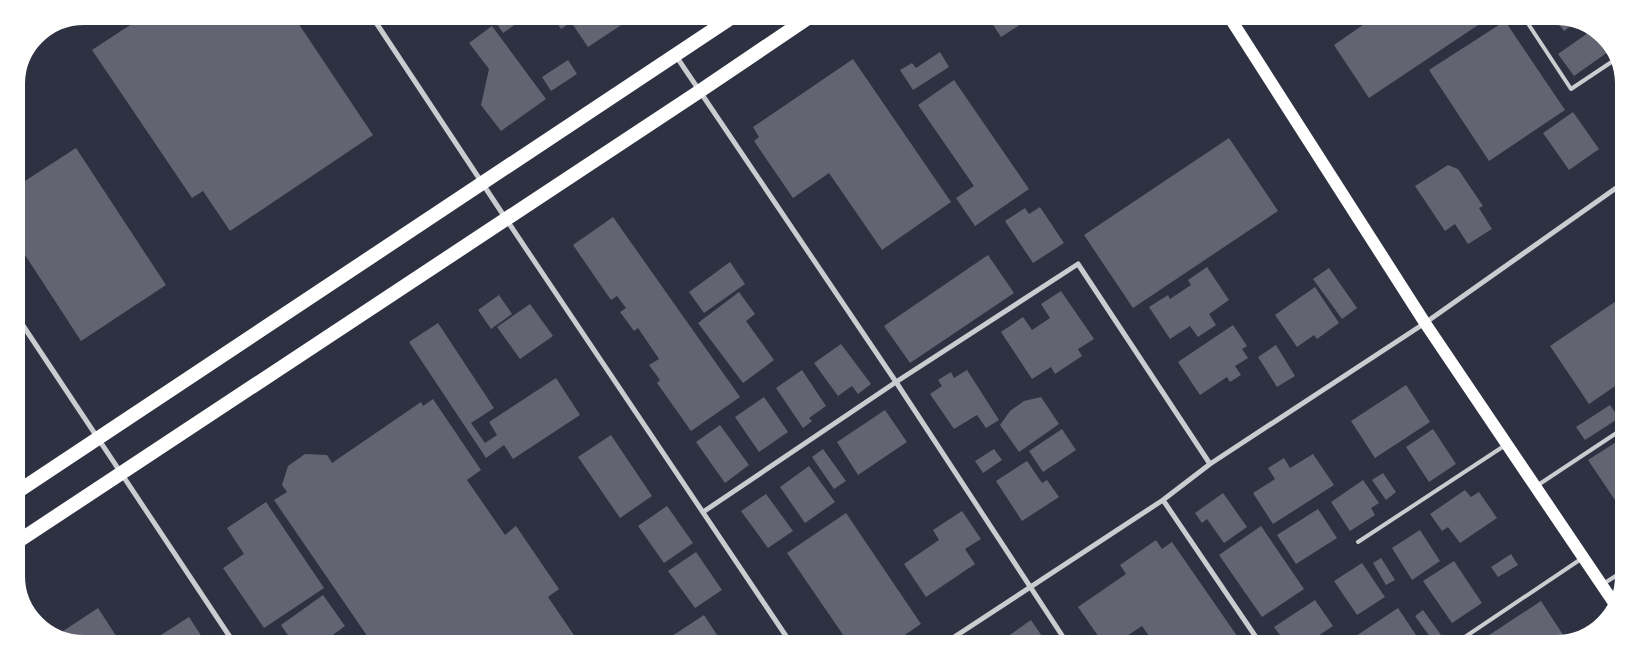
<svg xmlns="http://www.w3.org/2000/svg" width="1641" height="661" font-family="'Nunito Sans',sans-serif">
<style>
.building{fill:#626471}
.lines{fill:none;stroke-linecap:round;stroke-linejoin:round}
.service{stroke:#caccd0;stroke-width:4}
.minor{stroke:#caccd0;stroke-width:5}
.primary{stroke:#fff;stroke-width:12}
.trunk{stroke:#fff;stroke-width:14}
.rim{fill:none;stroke:#fff;stroke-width:6}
</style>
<rect width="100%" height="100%" fill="#2d3142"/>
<path class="building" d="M147,14H292L373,135L230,231L203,191L192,198L92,50Z
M491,15H529L503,33Z
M552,15L626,16L629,20L588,47L571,22L561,29Z
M647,16H666L653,24Z
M988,17H1032L1001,37Z
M1373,18L1487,19L1369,98L1334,45Z
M1555,19H1581L1564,31Z
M1505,21L1565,110L1489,161L1429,70Z
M492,26L546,99L501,131L481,105L489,69L469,43Z
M1595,28L1613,42L1615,47L1574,76L1558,54Z
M940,52L949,67L913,90L900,70L912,63L916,68Z
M853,59L951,202L882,250L829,173L793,198L754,141L759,137L753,127Z
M568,60L577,74L551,91L542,77Z
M954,80L1029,189L975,226L956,198L974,186L918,105Z
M1627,103V118L1620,108Z
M1573,112L1599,149L1569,170L1543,133Z
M1229,138L1278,211L1133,308L1084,235Z
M76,148L166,285L81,341L14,238V188Z
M1448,165L1458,169L1483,206L1479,208L1492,229L1468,244L1455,224L1445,231L1415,186Z
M1040,207L1064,243L1033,263L1005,221L1025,208L1029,214Z
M613,217L740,397L691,431L657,383L660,380L649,365L659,359L638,328L634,331L620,312L626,308L617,296L611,300L573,245Z
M988,255L1014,293L910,363L884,326Z
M730,262L745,284L704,313L689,292Z
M1207,267L1229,300L1209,314L1216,325L1198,337L1190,326L1170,339L1149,307L1168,295L1170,299L1191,285L1188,280Z
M1329,268L1357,308L1342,319L1313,279Z
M1315,287L1339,323L1317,339L1314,335L1297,347L1275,315Z
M1061,291L1094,339L1078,349L1082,356L1055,374L1051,367L1032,379L1001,332L1023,317L1032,330L1050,318L1041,304Z
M739,292L755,314L746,321L774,360L743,383L698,323Z
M499,295L512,314L491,329L478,310Z
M1625,295L1624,380L1589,404L1550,346Z
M530,304L553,336L520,359L497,327Z
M438,323L494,408L471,423L485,443L497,435L489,422L556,378L580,415L513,459L504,445L486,458L409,342Z
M1233,325L1247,346L1242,349L1248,358L1235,366L1241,375L1230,382L1227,377L1200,395L1178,362Z
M841,344L871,384L858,394L852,386L838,396L814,363Z
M1276,345L1295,376L1277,387L1258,357Z
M802,370L826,406L809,418L812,421L803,428L776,388Z
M967,370L999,420L986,428L977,415L954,429L930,394L942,386L938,380L951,372L954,378Z
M1406,385L1430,422L1375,458L1351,421Z
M764,397L788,432L759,452L735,417Z
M1041,397L1059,424L1019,452L1000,425L1010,411L1024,401Z
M433,399L481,470L467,480L505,535L516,526L559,589L548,597L580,644L372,643L274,500L287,492L282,485L288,466L305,454L327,455L332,463L421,402L423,406Z
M1610,405L1619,418L1585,440L1576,427Z
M885,410L907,442L858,475L837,442Z
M720,425L749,465L725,483L696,442Z
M1062,429L1076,450L1043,472L1029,451Z
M1433,429L1456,464L1429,482L1406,447Z
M611,435L652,496L620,518L578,457Z
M1621,439L1624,443L1623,512L1588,460Z
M823,449L846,481L834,489L812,457Z
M994,449L1002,460L983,473L975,461Z
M1313,454L1334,485L1273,524L1253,493L1275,479L1268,468L1284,458L1290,468Z
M1027,461L1042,483L1047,480L1059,497L1022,521L996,481Z
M809,466L835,502L805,523L780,487Z
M1383,473L1396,492L1386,500L1372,480Z
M1363,480L1379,503L1371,508L1375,515L1350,531L1331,502Z
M1465,490L1471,497L1479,492L1497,518L1460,543L1448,527L1442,531L1430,514Z
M1223,493L1247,527L1224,543L1207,519L1202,523L1195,513Z
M766,494L793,531L768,548L741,511Z
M266,502L324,588L264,628L223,568L244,554L227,528Z
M667,506L693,543L664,563L638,526Z
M1318,509L1337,538L1296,564L1277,535Z
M962,511L981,539L965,549L975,564L926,597L904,564L939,540L933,530Z
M846,513L921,624L890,645H850L787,553Z
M1261,526L1304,589L1262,617L1219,555Z
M1420,530L1440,561L1412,580L1392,548Z
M1156,540L1162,549L1172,542L1244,646H1156L1142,626L1112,646H1105L1078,607L1126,574L1120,565Z
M696,552L722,590L695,608L668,571Z
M1511,554L1518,565L1498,577L1491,567Z
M1381,558L1395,580L1386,585L1373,563Z
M1454,561L1482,603L1452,623L1423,581Z
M1362,563L1385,597L1357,615L1334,581Z
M323,595L345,626L322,643H293L281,625Z
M1315,600L1333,626L1303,646H1288L1274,627Z
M1541,601L1569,644L1557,647H1471Z
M98,608L120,642H58L54,637Z
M1398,608L1424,647H1359L1353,638Z
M1423,610L1441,635L1433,641L1415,616Z
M704,615L723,644H673L669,638Z
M189,617L206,643L150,642Z
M1031,620L1048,645H998L997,644Z"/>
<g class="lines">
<path class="service" d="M1525,19L1571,89L1619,57
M1538,485L1624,428
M1358,542L1504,446
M1603,584L1622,572
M1450,647L1581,559"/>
<path class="minor" d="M371,15L506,219L792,645
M788,16L795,26
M676,56L896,382L1069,646
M14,312L234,643
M1163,500L1262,646
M703,512L896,382L1078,264L1210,464
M942,645L1163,500L1210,464L1425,323L1626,181"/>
<path class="primary" d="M1230,18L1425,323L1618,609"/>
<path class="trunk" d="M14,494L734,16
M14,544L700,91L811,16"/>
</g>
<path d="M0 0H1641V661H0ZM84 22H1556A62 62 0 0 1 1618 84V576A62 62 0 0 1 1556 638H84A62 62 0 0 1 22 576V84A62 62 0 0 1 84 22Z" fill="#fff" fill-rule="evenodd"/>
<path class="rim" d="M84 22H1556A62 62 0 0 1 1618 84V576A62 62 0 0 1 1556 638H84A62 62 0 0 1 22 576V84A62 62 0 0 1 84 22Z"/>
</svg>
